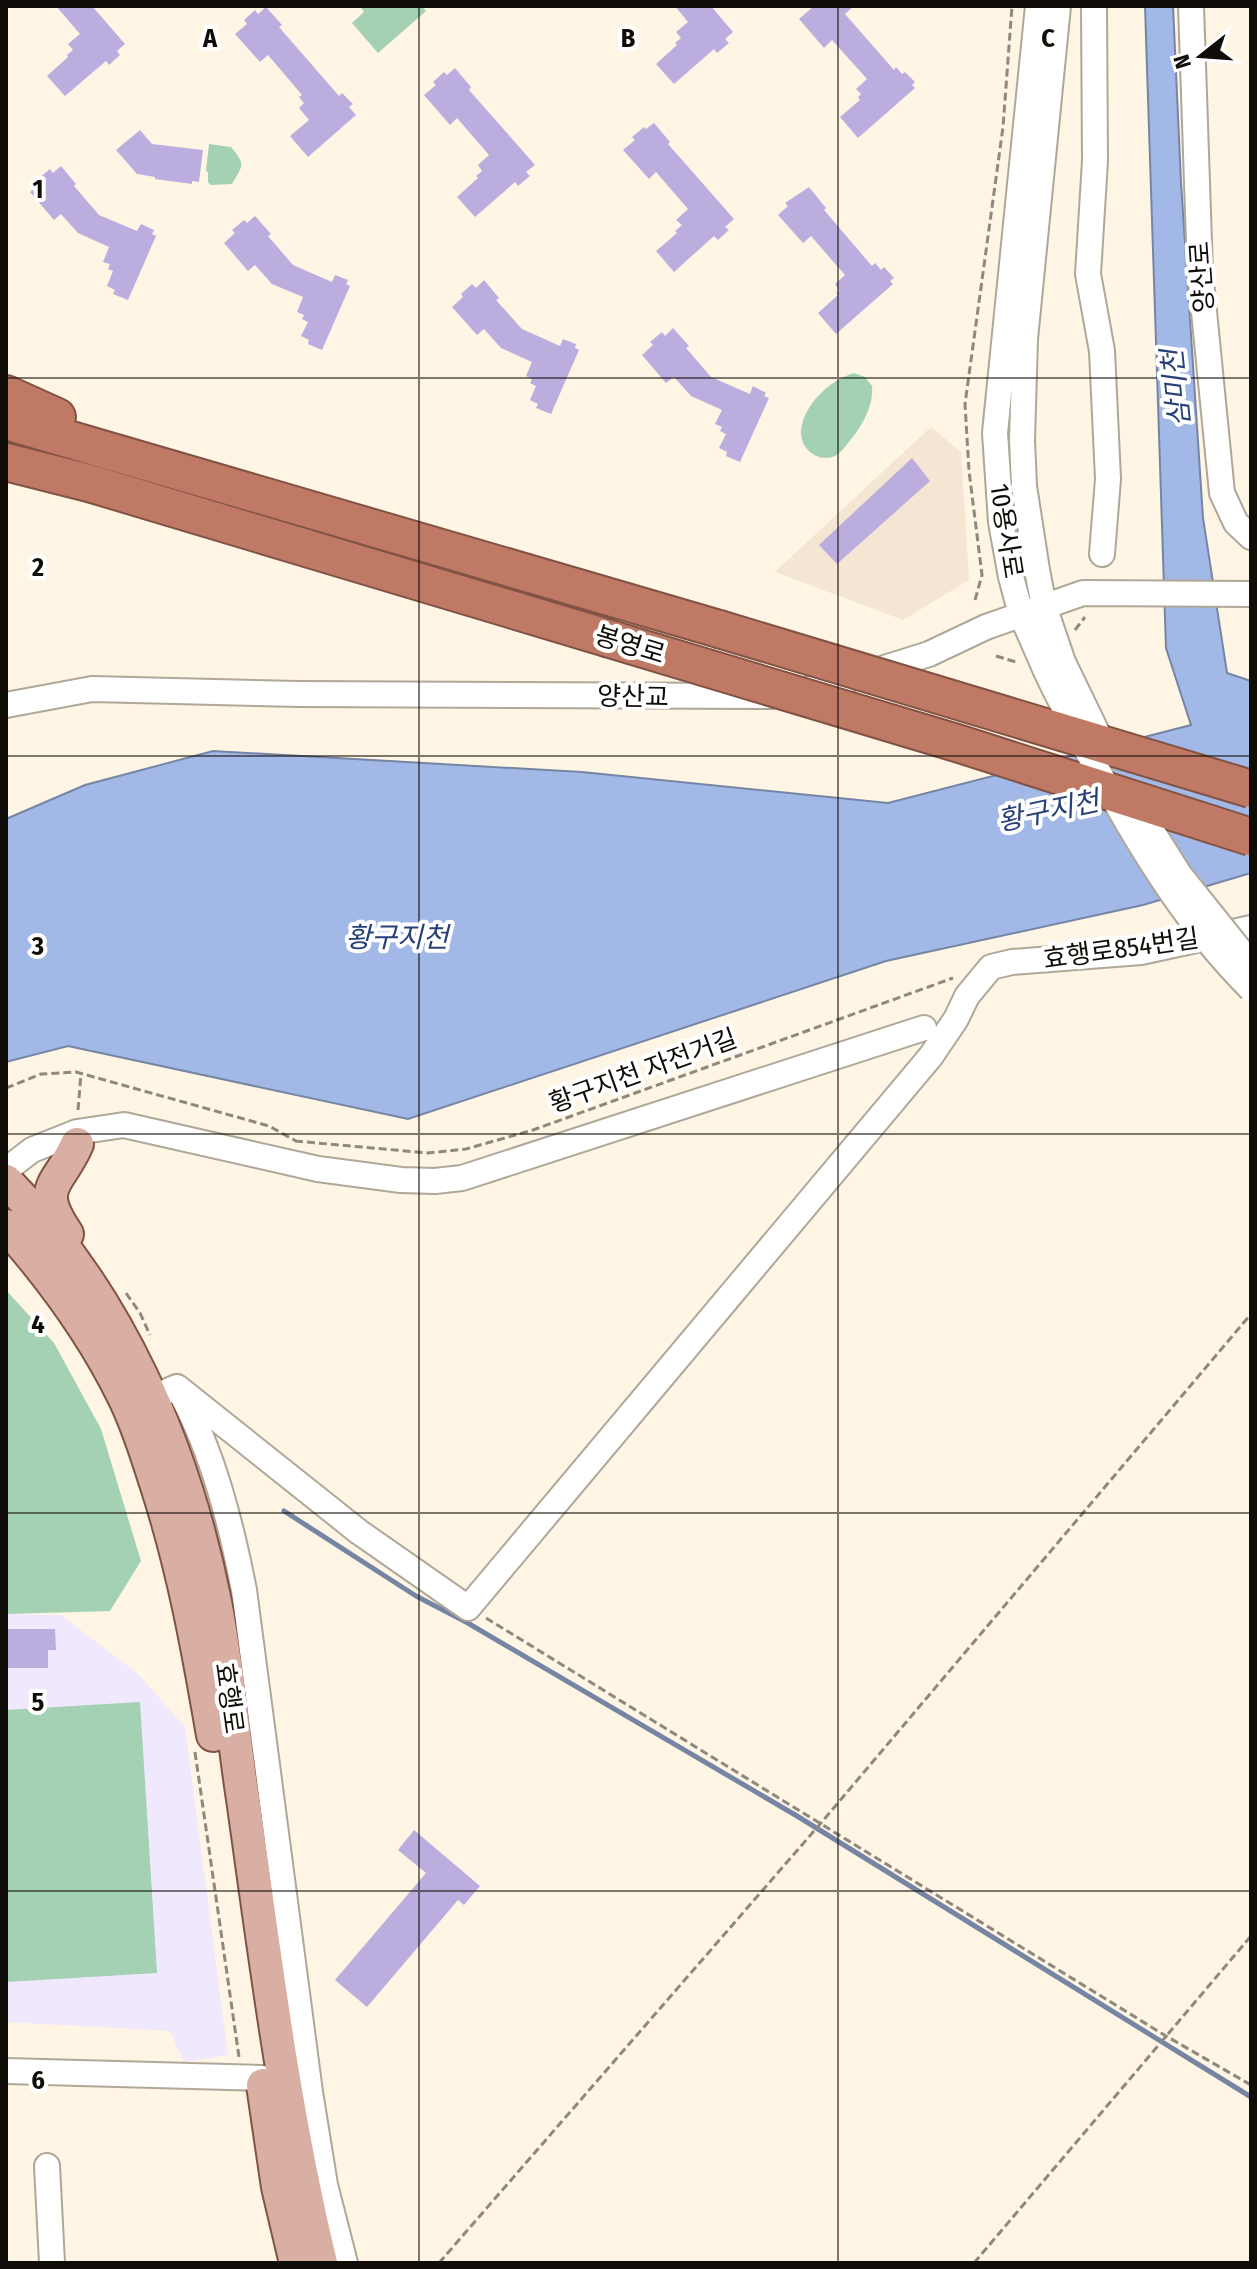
<svg xmlns="http://www.w3.org/2000/svg" width="1257" height="2269" font-family="'Fira Sans Condensed','Noto Sans KR',sans-serif">
<style>
.commercial{fill:#f5e5d3}
.education{fill:#f0e8fd}
.green{fill:#a4d0b4}
.water{fill:#a2b9e7;stroke:#7685a4;stroke-width:2}
.lines{fill:none;stroke-linecap:round;stroke-linejoin:round}
.stream{stroke:#7685a4;stroke-width:5}
.building{fill:#bbaedf}
.minor-casing{stroke:#afa798;stroke-width:28}
.major-casing{stroke:#825344;stroke-width:36}
.highway-casing{stroke:#825344;stroke-width:40}
.path{stroke:#8e887d;stroke-width:3;stroke-dasharray:8 4;stroke-linecap:butt}
.minor{stroke:#fff;stroke-width:24}
.major{stroke:#d9afa3;stroke-width:32}
.highway{stroke:#bf7965;stroke-width:36}
.minor-bridge-casing{stroke:#afa798;stroke-width:28;stroke-linecap:butt}
.highway-bridge-casing{stroke:#825344;stroke-width:40;stroke-linecap:butt}
.minor-bridge{stroke:#fff;stroke-width:24}
.highway-bridge{stroke:#bf7965;stroke-width:36}
.grid{fill:none;stroke:#100d08;stroke-width:2;stroke-opacity:0.55}
.labels{text-anchor:middle;dominant-baseline:central;stroke-width:8;stroke-linejoin:round;paint-order:stroke}
.street-label{font-size:26px;fill:#100d08;stroke:#fff}
.water-label{font-size:28px;font-style:italic;fill:#274178;stroke:#fff}
.grid-label{font-size:26px;text-anchor:middle;font-weight:bold;fill:#100d08;stroke:#fff;stroke-width:8;stroke-linejoin:round;paint-order:stroke}
</style>
<rect width="100%" height="100%" fill="#fef5e5"/>
<path class="commercial" d="M931,427L961,452L969,580L903,620L775,572Z"/>
<path class="education" d="M6,1614L61,1615L138,1674L185,1727L228,2055L184,2062L170,2031L6,2022Z"/>
<path class="green" d="M360,6H422L426,11L378,53L352,23L364,12Z
M209,144L231,147C246,165 243,165 232,184L211,185L208,182V172L206,171Z
M854,373L865,377L872,386C874,403 863,425 852,438C847,444 842,452 835,456C818,463 800,449 801,431C803,405 830,380 854,373Z
M6,1290L54,1343L101,1429L141,1561L110,1611L6,1614Z
M140,1702L157,1973L6,1982V1710Z"/>
<path class="water" d="M1145,6H1173L1181,182L1203,518L1227,673L1251,681V873L1143,905L886,961L408,1119L68,1046L6,1062V819L85,785L213,751L582,772L888,803L1191,725L1166,648Z"/>
<g class="lines">
<path class="stream" d="M284,1511L416,1596L466,1622L797,1816L1251,2097"/>
</g>
<path class="building" d="M56,6H92L125,44L117,51L120,55L109,65L106,61L65,96L47,76L68,57L67,55L73,50L68,44L80,34Z
M675,6H711L733,32L725,39L729,43L717,53L714,49L674,84L656,64L677,45L675,43L681,38L676,32L688,22Z
M814,6H854L845,14L894,70L896,67L902,74L905,72L915,82L912,85L915,88L858,138L840,117L860,100L858,97L861,94L856,89L867,79L832,40L824,48L799,19Z
M266,7L282,25L279,27L339,96L342,93L353,104L349,107L356,115L308,157L290,136L309,120L299,108L304,103L299,97L302,95L268,55L260,62L235,34L247,24L244,20L255,10L258,14Z
M455,68L471,87L469,90L535,165L526,172L530,176L518,186L515,182L475,217L457,197L478,178L476,176L482,171L478,165L489,155L457,118L450,125L424,95L436,85L433,82L444,72L447,75Z
M654,123L670,142L668,144L734,219L725,227L729,230L718,240L714,236L674,272L656,251L677,233L675,231L682,225L676,220L688,209L656,172L649,179L623,150L635,140L632,137L644,127L646,129Z
M140,130L152,144L203,150L199,182L192,181V184L155,179V177L137,174L116,150Z
M61,166L76,184L74,186L99,215L137,231L141,224L154,230L152,234L156,236L128,300L113,294L115,290L107,286L113,271L108,269L110,264L103,262L109,247L78,233L61,214L54,220L30,192L41,183L38,179L50,169L53,173Z
M809,187L826,208L824,210L872,266L875,263L881,270L884,267L894,278L890,281L893,284L836,334L818,313L838,295L836,293L839,290L835,284L845,275L811,236L803,243L778,215L788,206L785,203Z
M255,216L271,234L268,236L293,265L332,282L335,275L348,280L346,284L350,286L322,350L308,344L309,340L301,336L308,322L302,319L304,315L297,312L303,297L272,284L255,265L248,271L224,243L235,233L232,230L244,220L247,223Z
M484,280L499,298L496,300L522,329L560,346L563,339L576,344L575,348L579,350L551,414L536,408L538,404L530,400L536,386L530,383L532,379L526,376L532,362L501,348L484,329L477,335L452,307L463,297L461,294L472,284L476,288Z
M673,328L689,346L686,348L711,377L750,394L753,386L766,393L764,396L769,398L740,462L726,456L727,452L719,448L726,434L720,431L722,427L715,424L722,410L691,396L674,377L666,383L642,355L653,345L650,342L662,332L665,336Z
M912,458L930,481L837,564L819,545Z
M6,1629H55L56,1650H48V1668H6Z
M414,1830L480,1886L464,1905L458,1900L367,2007L335,1980L426,1873L398,1850Z"/>
<g class="lines">
<g class="minor-casing">
<path id="minor" d="M1038,6L995,433L1001,522L1011,577L1021,614L1045,669
M1058,6L1025,339L1022,440L1024,486L1037,570L1044,606L1063,662
M1094,6L1095,161L1088,274L1102,351L1108,479L1102,554
M1191,6L1200,271L1222,493L1236,523L1251,537
M6,705L92,689L299,694L772,696L827,686L929,654L986,627L1083,593L1251,594
M6,1170L32,1150L77,1132L124,1125L318,1169L401,1180L435,1181L462,1178L924,1028
M180,1392C213,1452 231,1524 244,1590L310,2092L325,2185L345,2263
M151,1398L177,1387L359,1532L468,1608L931,1056L956,1019L967,996L991,967L1012,962L1141,952L1251,928
M6,2071L262,2078
M47,2166L52,2263"/>
</g>
<g class="major-casing">
<path id="major" d="M6,1181C119,1294 184,1447 215,1602C228,1667 233,1734 243,1799C265,1954 284,2111 321,2263
M6,1226C52,1278 92,1332 123,1395C138,1424 147,1456 157,1486C184,1570 198,1648 213,1735
M67,1234C34,1185 59,1186 77,1144
M263,2085L278,2187L296,2263"/>
</g>
<g class="highway-casing">
<path id="highway" d="M6,394L57,417
M6,421L719,629
M6,462L89,483L607,638"/>
</g>
<path class="path" d="M975,600L982,575L969,471L965,404L1003,127L1012,6
M1075,630L1085,617
M996,656L1016,662
M6,1088L41,1074L76,1072L269,1126L296,1141
M78,1110L81,1074
M295,1141L428,1153L466,1149L533,1130L953,978
M126,1293L140,1313L150,1335
M486,1618L1166,2036L1251,2085
M195,1752L239,2057
M439,2263L821,1823L1251,1314
M974,2263L1251,1936"/>
<use href="#minor" class="minor"/>
<use href="#major" class="major"/>
<use href="#highway" class="highway"/>
<g class="minor-bridge-casing">
<path id="minor-bridge" d="M1063,662L1106,751
M1045,669C1062,706 1082,742 1102,778C1144,854 1189,927 1251,989
M1135,804L1179,874L1251,964"/>
</g>
<g class="highway-bridge-casing">
<path id="highway-bridge" d="M719,629L1251,789
M607,638L960,744L1251,837"/>
</g>
<use href="#minor-bridge" class="minor-bridge"/>
<use href="#highway-bridge" class="highway-bridge"/>
</g>
<path class="grid" d="M419,6V2263M838,6V2263M6,378H1251M6,756H1251M6,1134H1251M6,1513H1251M6,1891H1251"/>
<g class="labels">
<g class="street-label">
<text transform="translate(1202 277) rotate(-94)">양산로</text>
<text transform="translate(1006 531) rotate(81)">10용사로</text>
<text transform="translate(630 645) rotate(17)">봉영로</text>
<text transform="translate(633 697) rotate(1)">양산교</text>
<text transform="translate(1121 949) rotate(-8)">효행로854번길</text>
<text transform="translate(643 1071) rotate(-20)">황구지천 자전거길</text>
<text transform="translate(229 1698) rotate(82)">효행로</text>
</g>
<g class="water-label">
<text transform="translate(1176 388) rotate(-96)">삼미천</text>
<text transform="translate(1048 811) rotate(-12)">황구지천</text>
<text x="397" y="937">황구지천</text>
</g>
</g>
<g class="grid-label">
<text x="210" y="47">A</text>
<text x="628" y="47">B</text>
<text x="1048" y="47">C</text>
<text x="38" y="198">1</text>
<text x="38" y="576">2</text>
<text x="38" y="955">3</text>
<text x="38" y="1333">4</text>
<text x="38" y="1711">5</text>
<text x="38" y="2089">6</text>
</g>
<rect width="1257" height="2269" fill="none" stroke="#100d08" stroke-width="16"/>
<g transform="translate(1201 56) rotate(253)" stroke="#ffffff" stroke-width="6" paint-order="stroke">
<path d="M0-6L14 30L0 20L-14 30Z" fill="#100d08"/>
<text y="-12" font-size="22" font-weight="bold" text-anchor="middle" fill="#100d08">N</text>
</g>
</svg>
